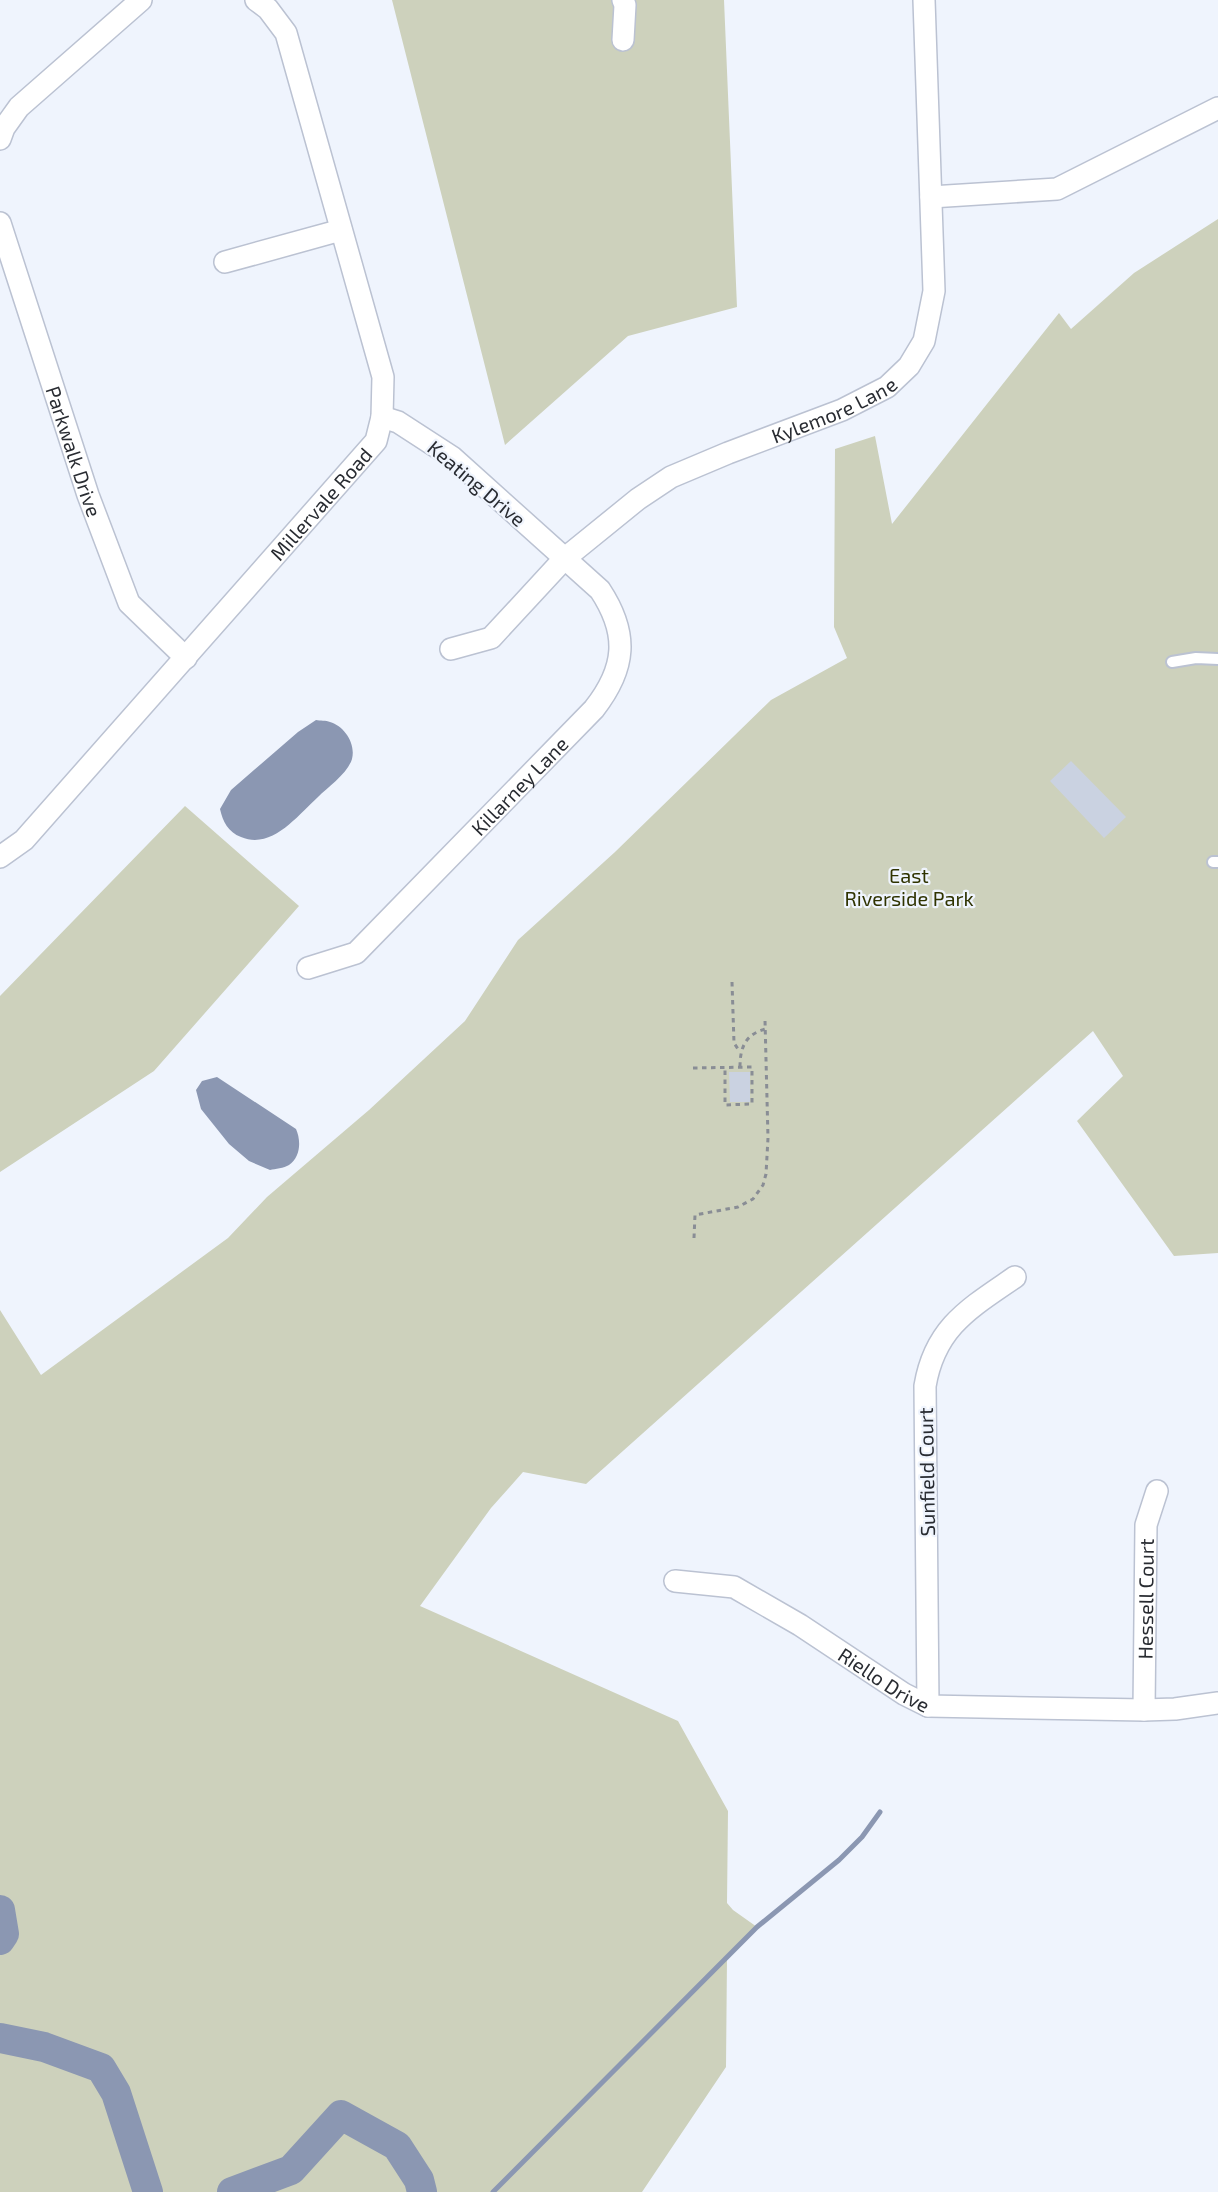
<svg xmlns="http://www.w3.org/2000/svg" width="1218" height="2192" font-family="'Exo 2',sans-serif">
<style>
.green{fill:#cdd1bc}
.water{fill:#8b97b2}
.lines{fill:none;stroke-linecap:round;stroke-linejoin:round}
.stream{stroke:#8b97b2;stroke-width:5}
.river{stroke:#8b97b2;stroke-width:30}
.building{fill:#cad2e1}
.lane-casing{stroke:#bbc2d2;stroke-width:14}
.street-casing{stroke:#bbc2d2;stroke-width:24}
.path{stroke:#898d95;stroke-width:3;stroke-dasharray:4.5 4.5;stroke-linecap:butt}
.lane{stroke:#fff;stroke-width:10}
.street{stroke:#fff;stroke-width:21}
.labels{text-anchor:middle;dominant-baseline:central;stroke-width:4.5;stroke-linejoin:round;paint-order:stroke}
.street-label{font-size:20px;fill:#292c32;stroke:#eff4fd}
.park-label{font-size:20px;fill:#2f3300;stroke:#eff4fd}
</style>
<rect width="100%" height="100%" fill="#eff4fd"/>
<path class="green" d="M392,0H724L737,307L628,336L505,445Z
M1218,219V1253L1174,1256L1077,1121L1123,1076L1093,1031L586,1484L523,1472L491,1508L420,1606L678,1721L728,1811L727,1903L733,1910L757,1927L727,1958L726,2067L642,2192H0V1310L41,1375L228,1238L267,1197L369,1110L465,1021L518,940L615,852L771,700L847,658L834,627L835,449L875,436L892,524L1059,313L1071,329L1134,273Z
M185,806L299,906L154,1071L0,1172V996Z"/>
<path class="water" d="M316,720C320,721 326,720 330,722C344,726 356,743 352,759C348,773 328,787 318,797C297,816 272,850 241,837C228,832 223,822 220,809L231,790L298,732Z
M217,1077L296,1129C301,1140 301,1157 289,1165C284,1168 275,1169 270,1170L249,1161L229,1144L201,1109L196,1090L202,1081Z"/>
<g class="lines">
<path class="stream" d="M493,2192L757,1927L839,1860L862,1837L880,1812"/>
<path class="river" d="M0,1910L4,1934L0,1940
M0,2038L44,2047L101,2068L116,2093L148,2192
M232,2192L291,2170L341,2115L397,2146L419,2180L422,2192"/>
</g>
<path class="building" d="M1071,761L1126,817L1104,838L1050,781Z
M729,1072H750V1102H730Z"/>
<g class="lines">
<g class="lane-casing">
<path id="lane" d="M1172,662L1196,658L1218,659
M1213,862H1218"/>
</g>
<g class="street-casing">
<g id="street">
<path d="M623,40L625,5L623,0"/>
<path d="M0,139L4,128L19,107L141,0"/>
<path d="M931,197L1057,189L1218,108"/>
<path id="s1" d="M0,223L88,495L129,603L186,658"/>
<path d="M225,262L341,230"/>
<path id="s2" d="M451,649L491,638L564,559L638,499L671,477L728,453L842,410L887,387L909,366L924,341L934,291L924,0"/>
<path id="s3" d="M0,857L24,840L376,441L382,417L383,377L286,33L268,9L256,0"/>
<path id="s4" d="M308,968L356,953L594,709C626,668 629,634 600,590L452,457L398,422L382,417"/>
<path id="s5" d="M675,1581L734,1587L800,1625L904,1694L928,1706L1144,1710L1175,1709L1218,1703"/>
<path d="M928,1706L925,1386C935,1327 970,1308 1015,1277"/>
<path id="s6" d="M1144,1710L1146,1525L1157,1491"/>
</g>
</g>
<path class="path" d="M732,982L734,1043L740,1052
M740,1067C740,1048 745,1034 766,1029
M693,1068L752,1067V1104L725,1105V1068
M694,1238L695,1215L738,1207L753,1199L763,1185L766,1174L768,1138L765,1020"/>
<use href="#lane" class="lane"/>
<use href="#street" class="street"/>
</g>
<g class="labels">
<g class="street-label">
<text stroke="none"><textPath href="#s2" startOffset="460">Kylemore Lane</textPath></text>
<text stroke="none"><textPath href="#s1" startOffset="240">Parkwalk Drive</textPath></text>
<text transform="translate(477 483) rotate(40)">Keating Drive</text>
<text stroke="none"><textPath href="#s3" startOffset="478">Millervale Road</textPath></text>
<text stroke="none"><textPath href="#s4" startOffset="284">Killarney Lane</textPath></text>
<text transform="translate(926 1472) rotate(-91)">Sunfield Court</text>
<text stroke="none"><textPath href="#s6" startOffset="111">Hessell Court</textPath></text>
<text stroke="none"><textPath href="#s5" startOffset="236">Riello Drive</textPath></text>
</g>
<g class="park-label">
<text x="909" y="875">East<tspan x="909" dy="23">Riverside Park</tspan></text>
</g>
</g>
</svg>
